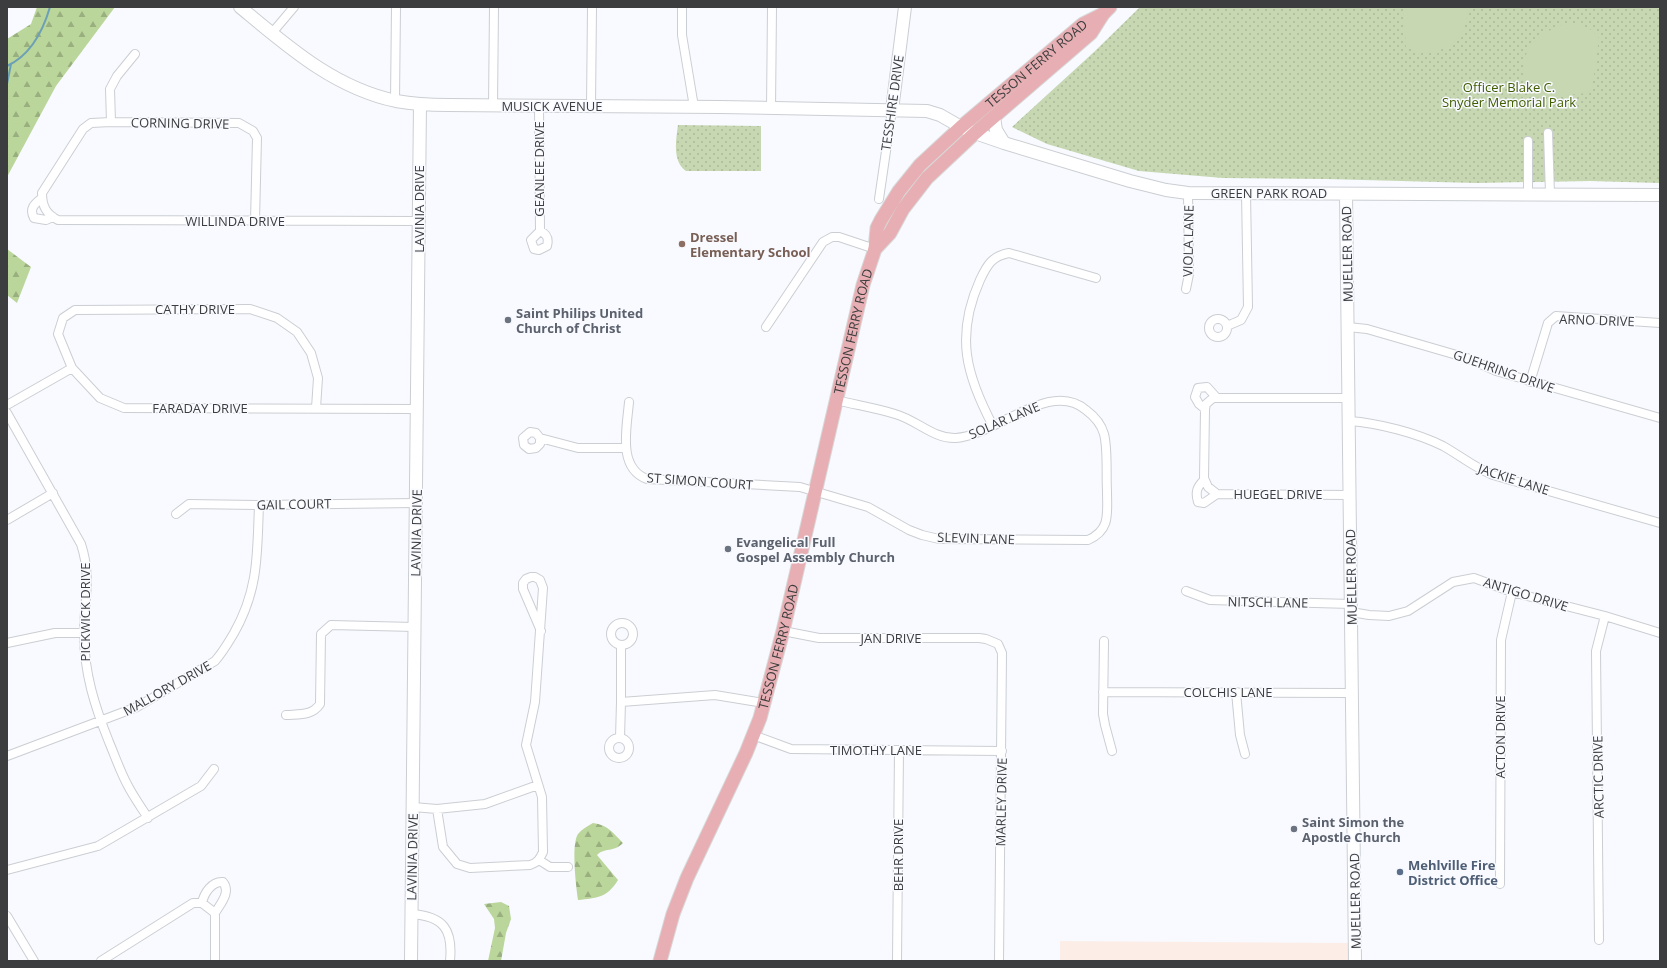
<svg xmlns="http://www.w3.org/2000/svg" width="1667" height="968" font-family="'Open Sans',sans-serif">
<style>
.commercial{fill:#fcede7}
.forest{fill:url(#forest-firs)}
.park{fill:url(#park-dots)}
.pitch{fill:#c6d7b2}
.lines{fill:none;stroke-linecap:round;stroke-linejoin:round}
.stream{stroke:#6ca0b6;stroke-width:2}
.street-casing{stroke:#cbced2;stroke-width:10}
.secondary-casing{stroke:#cbced2;stroke-width:14}
.primary-casing{stroke:#d8d8d8;stroke-width:15}
.street{stroke:#fff;stroke-width:8}
.secondary{stroke:#fff;stroke-width:12}
.primary{stroke:#e7afb3;stroke-width:13}
.education-dot{fill:#8d6e63;stroke:#f8faff;stroke-width:1.5}
.worship-dot{fill:#6b7280;stroke:#f8faff;stroke-width:1.5}
.service-dot{fill:#5c6f8a;stroke:#f8faff;stroke-width:1.5}
.labels{text-anchor:middle;dominant-baseline:central;stroke-width:3;stroke-linejoin:round;paint-order:stroke}
.street-label{font-size:13px;fill:#3c3d3e;stroke:#f8faff}
.park-label{font-size:13px;fill:#405d00;stroke:#f8faff}
.education-label{font-size:13px;font-weight:bold;fill:#785e54;stroke:#f8faff;text-anchor:start}
.worship-label{font-size:13px;font-weight:bold;fill:#5b616d;stroke:#f8faff;text-anchor:start}
.service-label{font-size:13px;font-weight:bold;fill:#4e5e75;stroke:#f8faff;text-anchor:start}
</style>
<defs>
<pattern id="forest-firs" width="22" height="20" patternUnits="userSpaceOnUse"><rect width="22" height="20" fill="#bbd69a"/><path d="M5 1l3.5 6h-7zM16 11l3.5 6h-7z" fill="#99af7f"/></pattern>
<pattern id="park-dots" width="8" height="8" patternUnits="userSpaceOnUse"><rect width="8" height="8" fill="#c6d7b2"/><path d="M2 2h.1M6 6h.1" fill="none" stroke="#abb99a" stroke-width="1.8" stroke-linecap="round"/></pattern>
</defs>
<rect width="100%" height="100%" fill="#f8faff"/>
<path class="commercial" d="M1060,941L1348,943V961H1060Z"/>
<path class="forest" d="M37,7H115L56,86L7,177V39L31,24Z
M7,249L31,267L17,303L7,295Z
M593,823C608,825 613,833 623,843C613,853 605,847 597,855L618,880C607,898 597,898 578,900C576,887 571,844 578,834C582,829 588,826 593,823Z
M501,902L509,906L511,919L506,933L501,961H488L495,928L494,919L484,904Z"/>
<path class="park" d="M1140,7H1660V183L1590,181L1476,183L1326,179L1223,178L1139,171L1047,144L1012,127L1094,52Z
M678,125L761,126V171H686C672,161 676,140 678,125Z"/>
<path class="pitch" d="M1403,7H1467C1471,40 1436,63 1406,47Z
M1565,24C1581,24 1588,25 1599,38L1592,89L1587,93L1535,98C1510,65 1528,36 1565,24Z"/>
<g class="lines">
<path class="stream" d="M7,66C31,55 43,31 50,7
M7,84L11,64"/>
<g class="street-casing">
<path id="street" d="M682,7V35L694,107
M272,33L294,7
M395,101L396,7
M493,106L494,7
M539,106L540,231C547,234 549,238 547,246L539,250L534,249L531,240L540,231
M591,106L592,7
M771,109L772,7
M111,122L110,89L117,76L135,54
M1548,133L1550,194
M1528,141V194
M42,198C34,204 29,209 34,218L46,220L53,217
M879,199L892,110
M255,221L257,138L253,131L239,123L111,122L91,123L83,129L42,193C42,206 46,214 58,220L419,221
M1186,289L1189,274L1188,193
M1209 328a9 9 0 1 1 18 0a9 9 0 1 1-18 0Z
M1227,326L1241,320L1248,307L1246,193
M766,327L823,242L832,237H839L875,249
M1348,327L1367,329L1467,358L1496,371L1660,418
M1530,382L1548,323L1556,316L1660,323
M1349,398H1213L1206,404L1205,409L1204,478L1208,487L1217,494L1350,495
M629,402C627,427 617,468 647,479L800,487L868,507L909,530L922,535L939,539L1088,540C1111,530 1107,513 1107,491C1106,475 1108,449 1104,434C1101,423 1094,416 1086,410C1050,379 997,435 956,438C933,439 917,420 895,414C876,408 856,405 836,400
M7,405L72,368
M316,408L318,378L311,353L297,332L277,318L250,309L75,310L63,318L58,334L72,368L100,398L124,408L417,409
M1205,409L1199,404L1195,397L1198,388L1207,387L1216,397
M7,413L81,544C92,578 84,600 84,634C84,673 95,707 109,742C115,756 120,771 127,784C133,796 141,807 148,818
M1349,421C1378,423 1417,433 1443,446C1461,456 1473,467 1493,475L1660,523
M993,426C966,375 955,336 980,280C987,265 992,256 1009,253L1096,278
M540,438V444L536,448L529,449L524,445L523,438L530,432L536,433L540,438L578,448H626
M1204,480C1197,487 1195,492 1198,502L1204,503L1217,494
M176,514L189,504L259,505L416,503
M7,520L53,493
M1186,591L1210,600L1351,604
M1351,612L1369,615L1389,616L1408,611L1453,582L1474,578L1512,592L1605,616L1660,633
M611 634a11 11 0 1 1 22 0a11 11 0 1 1-22 0Z
M783,631L819,638H979L986,639L998,644L1002,653L999,961
M1104,641L1103,714L1105,725L1112,751
M7,643L55,633H84
M1103,692L1352,693
M1236,692L1240,735L1245,754
M621,702L715,695L764,703
M286,715C299,714 312,716 320,704L321,634L331,625L415,627
M753,735L791,749L1002,751
M609 748a10 10 0 1 1 20 0a10 10 0 1 1-20 0Z
M620,738L621,702V645
M7,756L137,707L215,661C223,652 228,643 234,633C259,589 257,553 259,505
M413,807L437,809L485,804L538,785
M437,809L443,847L457,864L470,868L530,865C537,863 540,859 543,852L542,797L526,745L535,702L543,588L540,580L535,577H531L526,579L523,583V589L541,631
M539,860L550,867H568
M7,870L98,846L201,786L214,769
M1500,884L1501,640L1512,592
M202,903C204,893 212,881 223,882C231,892 221,903 215,913
M411,914C444,916 453,930 450,961
M7,916L34,961
M1599,940L1596,651L1605,616
M101,961L193,903H202L215,913V961
M897,961L899,750"/>
</g>
<g class="secondary-casing">
<path id="secondary" d="M240,7C287,46 334,88 396,101C413,104 430,105 448,105L720,107L927,111L940,115L961,127L975,133L1004,143L1130,181L1166,190L1188,193L1660,195
M892,110L905,7
M994,117L996,130L1004,143
M1346,194L1355,961
M411,961L420,104"/>
</g>
<g class="primary-casing">
<g id="primary">
<path id="s1" d="M875,249L877,228L881,220L899,191L920,165L961,127L1083,24L1103,14"/>
<path id="s2" d="M660,961L673,914L687,878L746,753L760,718L783,631L863,285L875,249L890,233L903,209L927,178L975,133L1091,33L1103,14L1110,7"/>
</g>
</g>
<use href="#street" class="street"/>
<use href="#secondary" class="secondary"/>
<use href="#primary" class="primary"/>
</g>
<circle class="education-dot" cx="682" cy="244" r="4"/>
<g class="worship-dot">
<circle cx="508" cy="320" r="4"/>
<circle cx="728" cy="549" r="4"/>
<circle cx="1294" cy="829" r="4"/>
</g>
<circle class="service-dot" cx="1400" cy="872" r="4"/>
<g class="labels">
<g class="street-label">
<text stroke="none"><textPath href="#s1" startOffset="252">TESSON FERRY ROAD</textPath></text>
<text transform="translate(892 103) rotate(-82)">TESSHIRE DRIVE</text>
<text x="552" y="106">MUSICK AVENUE</text>
<text transform="translate(180 123) rotate(1)">CORNING DRIVE</text>
<text transform="translate(539 169) rotate(-90)">GEANLEE DRIVE</text>
<text x="1269" y="193">GREEN PARK ROAD</text>
<text transform="translate(419 209) rotate(-90)">LAVINIA DRIVE</text>
<text x="235" y="221">WILLINDA DRIVE</text>
<text transform="translate(1188 241) rotate(-89)">VIOLA LANE</text>
<text transform="translate(1347 254) rotate(-91)">MUELLER ROAD</text>
<text x="195" y="309">CATHY DRIVE</text>
<text transform="translate(1597 320) rotate(2)">ARNO DRIVE</text>
<text stroke="none"><textPath href="#s2" startOffset="661">TESSON FERRY ROAD</textPath></text>
<text transform="translate(1504 371) rotate(19)">GUEHRING DRIVE</text>
<text x="200" y="408">FARADAY DRIVE</text>
<text transform="translate(1004 420) rotate(-23)">SOLAR LANE</text>
<text transform="translate(1514 479) rotate(18)">JACKIE LANE</text>
<text transform="translate(700 481) rotate(4)">ST SIMON COURT</text>
<text x="1278" y="494">HUEGEL DRIVE</text>
<text transform="translate(294 504) rotate(-1)">GAIL COURT</text>
<text transform="translate(416 533) rotate(-89)">LAVINIA DRIVE</text>
<text transform="translate(976 538) rotate(2)">SLEVIN LANE</text>
<text transform="translate(1351 577) rotate(-91)">MUELLER ROAD</text>
<text transform="translate(1526 594) rotate(17)">ANTIGO DRIVE</text>
<text transform="translate(1268 602) rotate(1)">NITSCH LANE</text>
<text transform="translate(85 612) rotate(-90)">PICKWICK DRIVE</text>
<text x="891" y="638">JAN DRIVE</text>
<text stroke="none"><textPath href="#s2" startOffset="337">TESSON FERRY ROAD</textPath></text>
<text transform="translate(167 688) rotate(-29)">MALLORY DRIVE</text>
<text x="1228" y="692">COLCHIS LANE</text>
<text transform="translate(1500 737) rotate(-90)">ACTON DRIVE</text>
<text x="876" y="750">TIMOTHY LANE</text>
<text transform="translate(1598 777) rotate(-91)">ARCTIC DRIVE</text>
<text transform="translate(1001 802) rotate(-89)">MARLEY DRIVE</text>
<text transform="translate(898 855) rotate(-90)">BEHR DRIVE</text>
<text transform="translate(412 857) rotate(-89)">LAVINIA DRIVE</text>
<text transform="translate(1355 901) rotate(-91)">MUELLER ROAD</text>
</g>
<g class="park-label">
<text x="1509" y="87">Officer Blake C.<tspan x="1509" dy="15">Snyder Memorial Park</tspan></text>
</g>
<g class="education-label">
<text x="690" y="237">Dressel<tspan x="690" dy="15">Elementary School</tspan></text>
</g>
<g class="worship-label">
<text x="516" y="313">Saint Philips United<tspan x="516" dy="15">Church of Christ</tspan></text>
<text x="736" y="542">Evangelical Full<tspan x="736" dy="15">Gospel Assembly Church</tspan></text>
<text x="1302" y="822">Saint Simon the<tspan x="1302" dy="15">Apostle Church</tspan></text>
</g>
<g class="service-label">
<text x="1408" y="865">Mehlville Fire<tspan x="1408" dy="15">District Office</tspan></text>
</g>
</g>
<rect width="1667" height="968" fill="none" stroke="#3c3d3e" stroke-width="16"/>
</svg>
